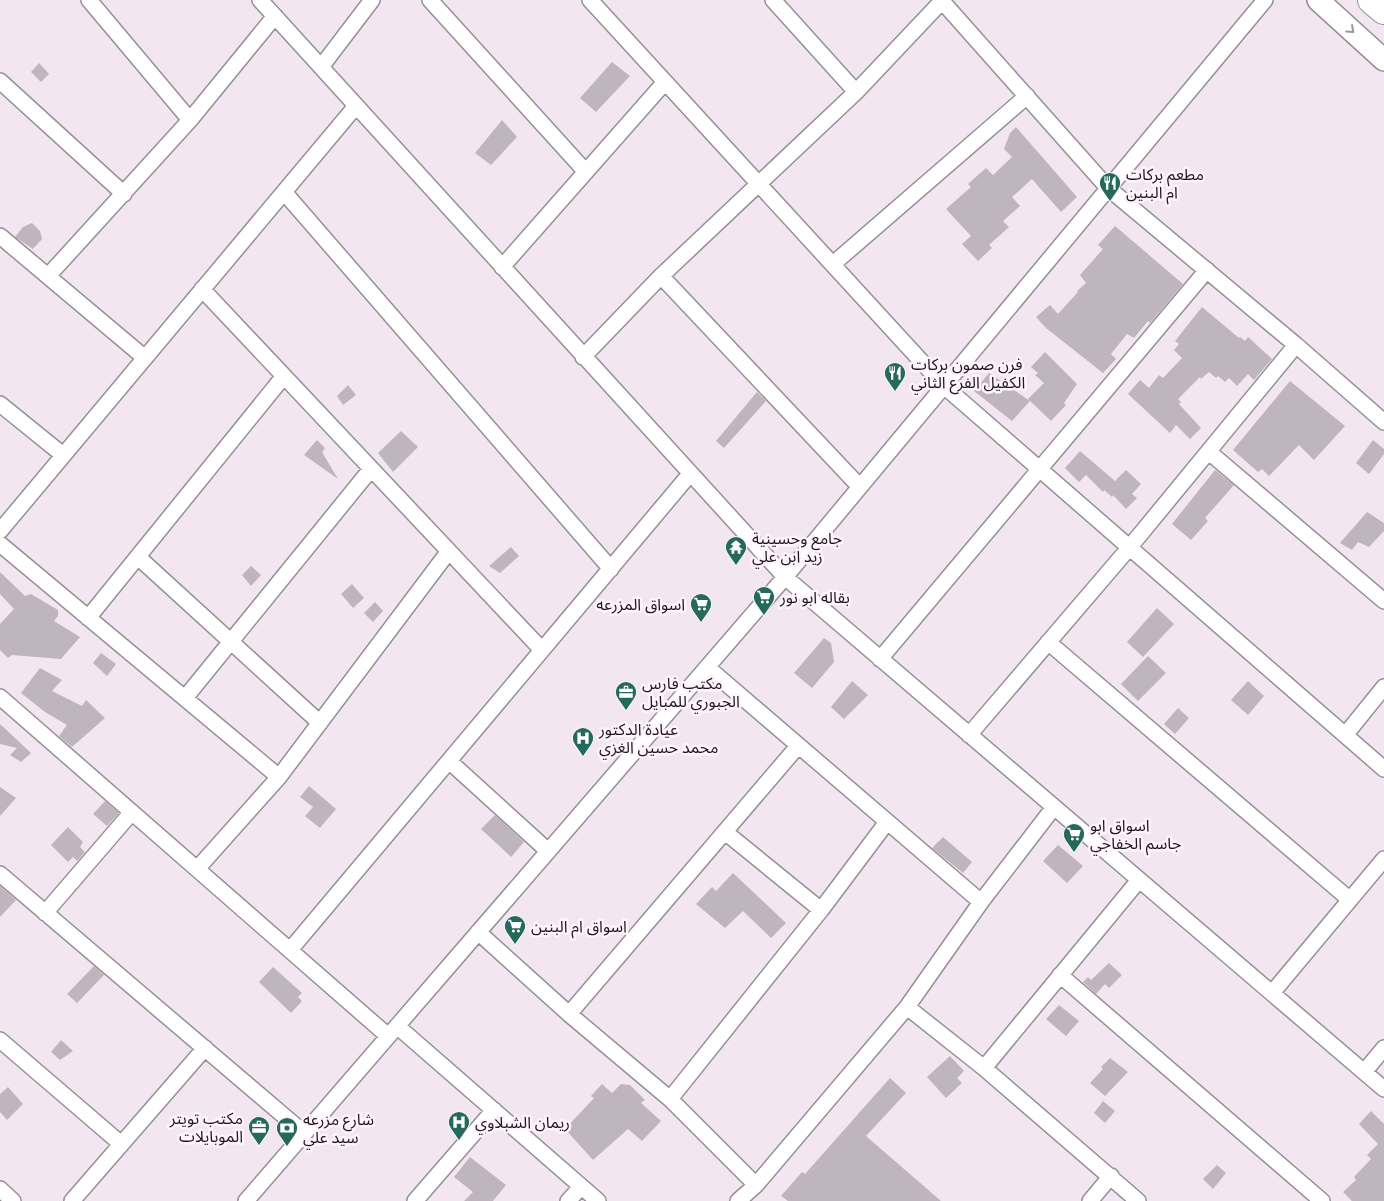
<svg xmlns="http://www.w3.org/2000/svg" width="1384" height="1201" font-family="'IBM Plex Sans','Noto Sans Arabic',sans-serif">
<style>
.building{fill:#bfb5be}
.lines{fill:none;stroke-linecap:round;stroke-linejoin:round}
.street-casing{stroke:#988e97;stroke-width:18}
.secondary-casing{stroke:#988e97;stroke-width:24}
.highway-casing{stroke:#988e97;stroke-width:30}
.street{stroke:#fff;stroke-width:15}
.secondary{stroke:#fff;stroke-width:21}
.highway{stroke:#fff;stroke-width:28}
.oneway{stroke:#999798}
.labels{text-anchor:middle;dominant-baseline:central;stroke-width:5;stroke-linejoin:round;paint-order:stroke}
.poi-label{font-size:16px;fill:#1c181b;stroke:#fff4fe;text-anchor:start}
</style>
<rect width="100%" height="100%" fill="#f2e7f1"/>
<path class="building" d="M612,62L630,76L596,112L580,98Z
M39,63L49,74L41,82L31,72Z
M502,120L517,137L491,165L475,153Z
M1016,127L1077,197L1061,212L1032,179L1012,197L1020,206L1003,221L1009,227L989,245L992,248L978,261L962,244L971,236L946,209L971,187L968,184L986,168L993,175L1012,157L1004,149L1010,133Z
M32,223L40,231L42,239L33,249L15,237L23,227Z
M1115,226L1183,284L1150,323L1148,321L1134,338L1127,334L1111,354L1116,359L1103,373L1046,328L1036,317L1050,305L1058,314L1078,292L1077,291L1086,283L1080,275L1103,249L1098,245Z
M1202,307L1239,338L1240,337L1245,341L1248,337L1272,359L1254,380L1248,374L1237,386L1229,378L1225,382L1218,376L1216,378L1209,372L1201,379L1200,377L1178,399L1181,402L1179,404L1201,428L1190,439L1176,425L1170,433L1128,394L1140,380L1149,388L1159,375L1163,378L1182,358L1174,350L1179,344L1175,341Z
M1045,352L1077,384L1064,403L1066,405L1051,421L1028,399L1044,383L1035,375L1038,373L1031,367Z
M989,373L1030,401L1012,421L974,391Z
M1290,381L1345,426L1314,460L1299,445L1269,476L1262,469L1258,472L1233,450Z
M348,385L356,395L343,405L337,396Z
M757,392L766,401L724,448L716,441Z
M401,431L418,447L393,472L378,453Z
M317,440L325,448L322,452L338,479L304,455Z
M1373,440L1384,449V454L1369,474L1356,463Z
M1080,451L1115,481L1126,470L1141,484L1132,494L1137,498L1126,509L1113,495L1112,497L1104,490L1103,492L1086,475L1079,482L1065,468Z
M1215,470L1234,485L1205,518L1208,521L1191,540L1172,524Z
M1367,512L1384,523V531L1369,547L1358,542L1352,550L1340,543Z
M511,547L519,556L500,573L489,566Z
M251,566L261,575L251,586L242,575Z
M0,572L25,596L31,594L58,610V616L54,621L80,637L61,659L12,655L8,658L0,650V624L14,609L0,594Z
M352,584L364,598L353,608L341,594Z
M375,602L383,611L373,622L364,613Z
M1157,608L1174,624L1143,657L1127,642Z
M824,638L831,643L834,662L812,688L794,673Z
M101,653L116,664L107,676L93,663Z
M1148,656L1166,673L1138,701L1121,684Z
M40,668L62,680L52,691L82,706L86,700L105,718L72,747L59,736L67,725L45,712L21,693Z
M852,681L868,695L844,719L831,707Z
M1248,681L1264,696L1248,715L1231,700Z
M1178,708L1189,718L1175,734L1164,724Z
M0,724L31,753L21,762L10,755L17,748L0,744Z
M309,786L336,809L320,828L305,816L313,807L300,797Z
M0,787L16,798L0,816Z
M105,801L119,813L107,826L93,814Z
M495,815L524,842L511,857L481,829Z
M68,827L83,842L80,847L85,852L77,861L73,857L68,862L51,845Z
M943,837L972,862L963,873L932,848Z
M1058,845L1083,866L1067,883L1043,861Z
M733,873L786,923L771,938L743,911L725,928L696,904L712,887L716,891Z
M0,886L16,900L0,917Z
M1109,963L1122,975L1109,988L1105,984L1096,994L1083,982L1088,977L1091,980Z
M94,966L104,975L77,1003L67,994Z
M273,967L302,993L298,997L302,1001L291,1013L259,982Z
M1059,1005L1079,1021L1066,1036L1046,1019Z
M61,1040L73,1051L60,1060L51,1052Z
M950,1056L964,1071L957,1078L962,1083L946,1098L927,1077Z
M1110,1058L1128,1072L1105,1096L1090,1083L1103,1069L1101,1067Z
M890,1078L906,1093L866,1136L941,1201H788L781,1196L802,1172L805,1174Z
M602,1084L612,1093L621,1084L630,1085L645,1100L641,1103L661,1121L642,1141L628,1129L593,1160L565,1129L594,1098L591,1096Z
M8,1087L23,1104L7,1120L0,1112V1094Z
M1103,1101L1115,1111L1105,1123L1094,1113Z
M1371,1111L1384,1124V1201H1352L1343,1192L1356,1180L1354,1177L1371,1159L1367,1155L1378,1144L1359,1124Z
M470,1157L506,1185L493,1201H464L473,1192L454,1177Z
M1217,1165L1226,1173L1213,1189L1203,1179Z"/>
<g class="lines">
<g class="street-casing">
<path id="street" d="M89,0L190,120
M260,0L785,577L1384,1089
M430,0L586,172
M590,0L944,386L1384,769
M773,0L856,92
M941,0L1108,188L1296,345L1384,422
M321,67L372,0
M0,81L124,194
M284,192L611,569
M0,236L145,358
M833,264L1027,96
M502,267L665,82
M48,276L190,120L275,16
M661,276L860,487
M202,289L542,650
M583,357L661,276L856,92L942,1
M0,404L63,455
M1209,452L1384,601
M0,531L356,106
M0,544L279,777
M138,557L320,723
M88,618L284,376
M1048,642L1349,899
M880,659L1207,270
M707,667L981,902
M0,697L388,1036
M185,698L371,469
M1346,734L1384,687
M969,735L1129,548L1296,345
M449,761L548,851
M725,832L821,910
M197,869L279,777L449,551
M0,874L304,1133
M45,913L132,812
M478,932L569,1014L670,1099L756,1185
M290,950L690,474
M1060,975L1322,1201
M1272,993L1384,859
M907,1007L984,1068L1138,1201
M569,1014L798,746
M397,1026L598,1201
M0,1040L120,1143
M984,1068L1139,880
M1364,1072L1384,1048
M670,1099L821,910L887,822
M0,1189L13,1201
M72,1201L205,1048
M246,1201L785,577L1265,0
M415,1201L494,1110
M568,1201L581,1187
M738,1201L756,1185L907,1007L981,902L1054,807
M1090,1201L1111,1176"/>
</g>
<g class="secondary-casing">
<path id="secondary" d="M1318,0L1384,60"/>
</g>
<g class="highway-casing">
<path id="highway" d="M1372,0L1384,10"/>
</g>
<use href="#street" class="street"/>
<use href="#secondary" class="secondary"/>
<use href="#highway" class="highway"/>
</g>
<defs><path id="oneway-chevron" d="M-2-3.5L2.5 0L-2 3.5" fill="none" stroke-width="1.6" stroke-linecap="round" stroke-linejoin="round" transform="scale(1.25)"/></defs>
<use class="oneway" href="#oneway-chevron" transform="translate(1351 30) rotate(42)"/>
<defs>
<g id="restaurant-pin" transform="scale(1.125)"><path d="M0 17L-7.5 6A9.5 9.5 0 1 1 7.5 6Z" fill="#24695c" stroke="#fff4fe"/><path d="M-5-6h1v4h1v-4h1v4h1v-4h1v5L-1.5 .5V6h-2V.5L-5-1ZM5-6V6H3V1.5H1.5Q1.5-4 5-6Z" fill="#fff"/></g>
<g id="temple-pin" transform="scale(1.125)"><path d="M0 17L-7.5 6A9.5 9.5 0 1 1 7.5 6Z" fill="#24695c" stroke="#fff4fe"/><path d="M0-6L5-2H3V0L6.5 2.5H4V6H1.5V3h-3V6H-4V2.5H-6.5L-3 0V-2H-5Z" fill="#fff"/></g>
<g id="supermarket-pin" transform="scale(1.125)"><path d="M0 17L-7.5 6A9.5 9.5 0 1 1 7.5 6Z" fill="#24695c" stroke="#fff4fe"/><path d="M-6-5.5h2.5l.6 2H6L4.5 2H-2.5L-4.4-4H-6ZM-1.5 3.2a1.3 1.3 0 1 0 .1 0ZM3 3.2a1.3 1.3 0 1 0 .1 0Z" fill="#fff"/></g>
<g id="office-pin" transform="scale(1.125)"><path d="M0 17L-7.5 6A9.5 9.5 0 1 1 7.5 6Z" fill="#24695c" stroke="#fff4fe"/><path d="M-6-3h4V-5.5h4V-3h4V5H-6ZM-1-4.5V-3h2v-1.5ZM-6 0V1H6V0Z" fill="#fff"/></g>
<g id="hospital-pin" transform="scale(1.125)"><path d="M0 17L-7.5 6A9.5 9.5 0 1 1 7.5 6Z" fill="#24695c" stroke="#fff4fe"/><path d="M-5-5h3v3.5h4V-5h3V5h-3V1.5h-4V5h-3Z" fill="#fff"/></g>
<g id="bank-pin" transform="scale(1.125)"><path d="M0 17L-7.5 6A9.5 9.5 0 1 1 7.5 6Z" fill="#24695c" stroke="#fff4fe"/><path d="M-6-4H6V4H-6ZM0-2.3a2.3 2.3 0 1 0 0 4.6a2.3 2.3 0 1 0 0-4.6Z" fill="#fff"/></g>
</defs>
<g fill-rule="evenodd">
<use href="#restaurant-pin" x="1110" y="183"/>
<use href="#restaurant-pin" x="895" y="373"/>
<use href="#temple-pin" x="736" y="547"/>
<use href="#supermarket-pin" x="764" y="597"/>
<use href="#supermarket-pin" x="701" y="604"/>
<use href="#office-pin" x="626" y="692"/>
<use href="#hospital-pin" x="583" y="738"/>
<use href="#supermarket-pin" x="1074" y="834"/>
<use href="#supermarket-pin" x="515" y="926"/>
<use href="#hospital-pin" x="459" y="1122"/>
<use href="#office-pin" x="259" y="1127"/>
<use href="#bank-pin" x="287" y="1128"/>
</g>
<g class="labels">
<g class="poi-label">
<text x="1126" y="174">مطعم برکات<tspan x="1126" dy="18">ام البنین</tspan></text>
<text x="911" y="364">فرن صمون بركات<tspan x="911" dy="18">الكفيل الفرع الثاني</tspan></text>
<text x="752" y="538">جامع وحسينية<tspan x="752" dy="18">زيد ابن علي</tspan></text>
<text x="780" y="597">بقاله ابو نور</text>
<text x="685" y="604" text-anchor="end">اسواق المزرعه</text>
<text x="642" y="683">مكتب فارس<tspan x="642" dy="18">الجبوري للمبايل</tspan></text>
<text x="599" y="729">عيادة الدكتور<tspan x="599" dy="18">محمد حسين الغزي</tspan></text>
<text x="1090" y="825">اسواق ابو<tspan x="1090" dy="18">جاسم الخفاجي</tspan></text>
<text x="531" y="926">اسواق ام البنين</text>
<text x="243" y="1118" text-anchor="end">مكتب تويتر<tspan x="243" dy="18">الموبايلات</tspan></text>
<text x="303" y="1119">شارع مزرعه<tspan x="303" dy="18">سيد علي</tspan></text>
<text x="475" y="1122">ريمان الشبلاوي</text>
</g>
</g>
</svg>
